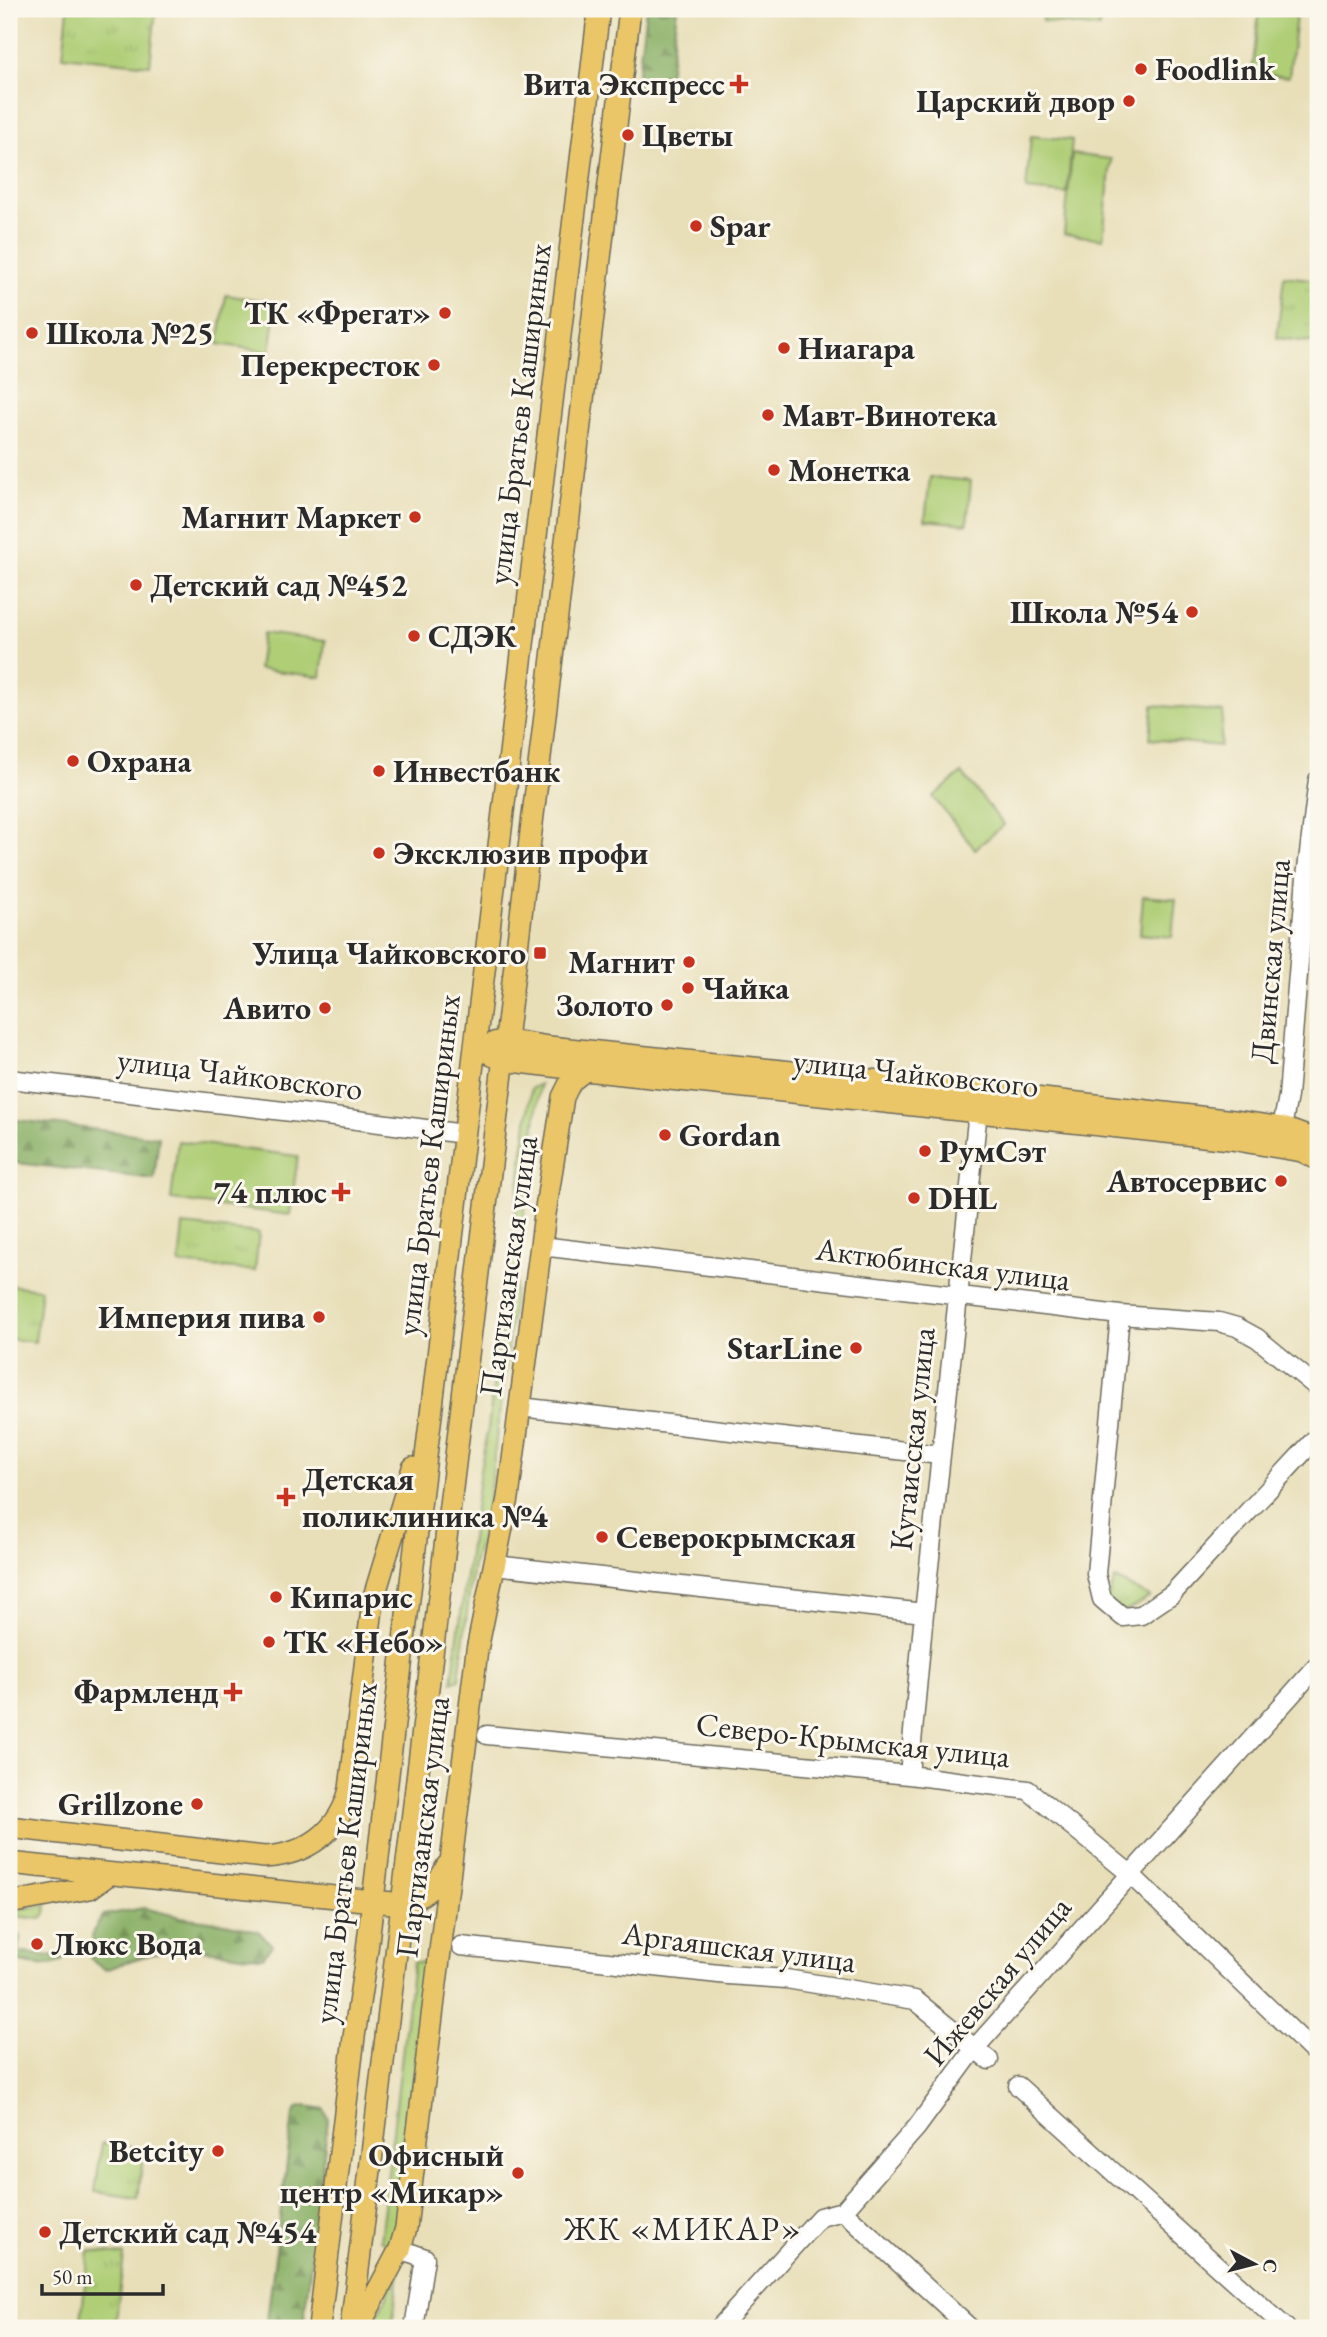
<svg xmlns="http://www.w3.org/2000/svg" width="1327" height="2337" font-family="'EB Garamond',serif">
<style>
.grass{fill:#afce76;stroke:#6d7c50;stroke-width:2}
.forest{fill:url(#forest-firs);stroke:#5b6e49;stroke-width:2}
.park{fill:url(#park-tufts);stroke:#6d7c50;stroke-width:2}
.lines{fill:none;stroke-linecap:round;stroke-linejoin:round}
.minor-casing{stroke:#6d6a5d;stroke-width:21}
.major-casing{stroke:#6d6a5d;stroke-width:24}
.minor{stroke:#fff;stroke-width:18}
.major{stroke:#eac669;stroke-width:21}
.poi-dot{fill:#c8321e;stroke:#fbf7ec;stroke-width:2.5}
.labels{text-anchor:middle;dominant-baseline:central;stroke-width:6;stroke-linejoin:round;paint-order:stroke}
.poi-label{font-size:32px;font-weight:bold;fill:#2b2b2b;stroke:#fbf7ec;text-anchor:start}
.street-label{font-size:32px;fill:#2b2b2b;stroke:#fbf7ec}
.neighbourhood-label{font-size:33px;letter-spacing:2px;fill:#2b2b2b;stroke:#fbf7ec}
</style>
<defs>
<pattern id="forest-firs" width="22" height="20" patternUnits="userSpaceOnUse" patternTransform="scale(1.75)"><rect width="22" height="20" fill="#8bb167"/><path d="M5 1l3.5 6h-7zM16 11l3.5 6h-7z" fill="#729055"/></pattern>
<pattern id="park-tufts" width="24" height="20" patternUnits="userSpaceOnUse" patternTransform="scale(1.75)"><rect width="24" height="20" fill="#afce76"/><path d="M3 7l-1-3M5 7V3M7 7l1-3M15 17l-1-3M17 17v-4M19 17l1-3" fill="none" stroke="#97b166"/></pattern>
</defs>
<rect width="100%" height="100%" fill="#fbf7ec"/>
<filter id="ink" filterUnits="userSpaceOnUse"><feTurbulence type="fractalNoise" baseFrequency=".0143" numOctaves="2"/><feDisplacementMap in="SourceGraphic" scale="14" xChannelSelector="R" yChannelSelector="G"/><feConvolveMatrix kernelMatrix="1 2 1 2 8 2 1 2 1" color-interpolation-filters="sRGB"/></filter>
<filter id="wash" filterUnits="userSpaceOnUse"><feTurbulence type="fractalNoise" baseFrequency=".00686" numOctaves="4" result="noise"/><feDisplacementMap in="SourceGraphic" scale="28" xChannelSelector="R" yChannelSelector="G"/><feGaussianBlur stdDeviation="1.57" result="paint"/><feColorMatrix in="noise" values="0 0 0 0 0 0 0 0 0 0 0 0 0 0 0 0 0 1.4 0 .05"/><feComposite in="paint" operator="in"/></filter>
<g filter="url(#wash)">
<rect width="100%" height="100%" fill="#e8dfb9"/>
<path class="grass" d="M1043,9H1101L1099,28L1042,21Z
M1259,12L1296,16L1289,77L1252,73Z
M1031,136L1072,140L1067,194L1026,190Z
M1072,154L1111,159L1103,239L1064,234Z
M226,295L277,303L270,352L218,344Z
M930,477L971,481L967,524L925,520Z
M263,633L325,641L321,677L258,669Z
M1153,705L1223,712L1220,746L1150,739Z
M962,773L1004,825L975,849L933,797Z
M1143,896L1176,899L1172,937L1140,934Z
M540,1084L486,1522L473,1564L459,1679L452,1682L480,1470L488,1428L531,1089Z
M178,1141L298,1156L290,1215L171,1200Z
M47,1905L46,1914L41,1919L16,1916L9,1911Z
M413,1962L427,1963L398,2223L388,2244L380,2240Z
M399,2272L392,2328H371Z"/>
<path class="forest" d="M646,9H677L667,93L636,89Z
M9,1119L159,1137L154,1179L9,1162Z
M144,1908L180,1917L225,1923L258,1931L272,1945L263,1957C246,1957 231,1953 214,1951C175,1946 142,1955 106,1970L90,1958L93,1931L104,1915Z
M9,1930L20,1936L19,1952L65,1958C52,1972 26,1962 9,1960Z
M306,2106L324,2109L328,2119L303,2328H266L293,2115L298,2108Z"/>
<path class="park" d="M68,9H156L150,65L63,56Z
M1284,276L1318,280V343L1277,338Z
M183,1225L259,1233L255,1271L179,1264Z
M9,1285L41,1289L35,1342L9,1339Z
M1115,1579L1150,1597L1125,1612L1107,1600Z
M102,2143L144,2149L138,2198L95,2192Z
M89,2251L124,2255L115,2328H80Z"/>
</g>
<g filter="url(#ink)">
<g class="lines">
<g class="minor-casing">
<path id="minor" d="M9,1079L326,1116L464,1134
M1280,1138L1288,1096L1306,877L1318,780
M541,1246L1120,1315L1219,1322L1237,1327L1257,1338L1318,1388
M1120,1315L1096,1574L1102,1599L1123,1617L1141,1615L1172,1594L1318,1436
M520,1407L940,1455
M495,1565L924,1613
M487,1735L909,1775L1028,1790L1129,1873L1318,2056
M909,1775L924,1613L978,1111
M461,1946L728,1975L786,1979L915,2000L989,2060
M1018,2086L1286,2328
M843,2211L970,2328
M400,2249L425,2258L414,2328
M719,2328L820,2217L843,2211L917,2127L975,2048L1318,1665"/>
</g>
<g class="major-casing">
<path id="major" d="M494,1043L506,1040L549,1047L958,1089L1234,1121L1283,1128L1318,1141
M492,1055L504,1060L585,1070L1231,1139L1302,1151L1318,1159
M9,1827L264,1857C307,1855 340,1831 350,1789L373,1600L413,1468
M9,1863L402,1904C423,1896 437,1887 447,1866
M9,1903L90,1888L108,1875
M319,2328L354,2037L367,1950L599,9
M351,2328L630,9
M358,2328L400,2249L406,2228L477,1650L508,1498L545,1214L563,1097L571,1081L585,1070"/>
</g>
<use href="#minor" class="minor"/>
<use href="#major" class="major"/>
</g>
</g>
<g class="poi-dot">
<circle cx="1141" cy="69" r="7"/>
<path d="M735.5 73.5h7v7h7v7h-7v7h-7v-7h-7v-7h7z"/>
<circle cx="1129" cy="101" r="7"/>
<circle cx="628" cy="135" r="7"/>
<circle cx="696" cy="226" r="7"/>
<circle cx="445" cy="313" r="7"/>
<circle cx="32" cy="333" r="7"/>
<circle cx="784" cy="348" r="7"/>
<circle cx="434" cy="365" r="7"/>
<circle cx="768" cy="415" r="7"/>
<circle cx="774" cy="470" r="7"/>
<circle cx="415" cy="517" r="7"/>
<circle cx="136" cy="585" r="7"/>
<circle cx="1192" cy="612" r="7"/>
<circle cx="414" cy="636" r="7"/>
<circle cx="73" cy="761" r="7"/>
<circle cx="379" cy="771" r="7"/>
<circle cx="379" cy="853" r="7"/>
<rect x="533" y="946" width="14" height="14" rx="3.5"/>
<circle cx="689" cy="962" r="7"/>
<circle cx="688" cy="988" r="7"/>
<circle cx="667" cy="1005" r="7"/>
<circle cx="325" cy="1008" r="7"/>
<circle cx="665" cy="1135" r="7"/>
<circle cx="925" cy="1151" r="7"/>
<circle cx="1281" cy="1181" r="7"/>
<path d="M337.5 1181.5h7v7h7v7h-7v7h-7v-7h-7v-7h7z"/>
<circle cx="914" cy="1198" r="7"/>
<circle cx="319" cy="1317" r="7"/>
<circle cx="856" cy="1348" r="7"/>
<path d="M282.5 1486.5h7v7h7v7h-7v7h-7v-7h-7v-7h7z"/>
<circle cx="602" cy="1537" r="7"/>
<circle cx="276" cy="1597" r="7"/>
<circle cx="269" cy="1642" r="7"/>
<path d="M229.5 1681.5h7v7h7v7h-7v7h-7v-7h-7v-7h7z"/>
<circle cx="197" cy="1804" r="7"/>
<circle cx="37" cy="1944" r="7"/>
<circle cx="218" cy="2151" r="7"/>
<circle cx="518" cy="2173" r="7"/>
<circle cx="45" cy="2232" r="7"/>
</g>
<g class="labels">
<g class="poi-label">
<text x="1155" y="69">Foodlink</text>
<text x="725" y="84" text-anchor="end">Вита Экспресс</text>
<text x="1115" y="101" text-anchor="end">Царский двор</text>
<text x="642" y="135">Цветы</text>
<text x="710" y="226">Spar</text>
<text x="431" y="313" text-anchor="end">ТК «Фрегат»</text>
<text x="46" y="333">Школа №25</text>
<text x="798" y="348">Ниагара</text>
<text x="420" y="365" text-anchor="end">Перекресток</text>
<text x="782" y="415">Мавт-Винотека</text>
<text x="788" y="470">Монетка</text>
<text x="401" y="517" text-anchor="end">Магнит Маркет</text>
<text x="150" y="585">Детский сад №452</text>
<text x="1178" y="612" text-anchor="end">Школа №54</text>
<text x="428" y="636">СДЭК</text>
<text x="87" y="761">Охрана</text>
<text x="393" y="771">Инвестбанк</text>
<text x="393" y="853">Эксклюзив профи</text>
<text x="526" y="953" text-anchor="end">Улица Чайковского</text>
<text x="675" y="962" text-anchor="end">Магнит</text>
<text x="702" y="988">Чайка</text>
<text x="653" y="1005" text-anchor="end">Золото</text>
<text x="311" y="1008" text-anchor="end">Авито</text>
<text x="679" y="1135">Gordan</text>
<text x="939" y="1151">РумСэт</text>
<text x="1267" y="1181" text-anchor="end">Автосервис</text>
<text x="327" y="1192" text-anchor="end">74 плюс</text>
<text x="928" y="1198">DHL</text>
<text x="305" y="1317" text-anchor="end">Империя пива</text>
<text x="842" y="1348" text-anchor="end">StarLine</text>
<text x="302" y="1479">Детская<tspan x="302" dy="37">поликлиника №4</tspan></text>
<text x="616" y="1537">Северокрымская</text>
<text x="290" y="1597">Кипарис</text>
<text x="283" y="1642">ТК «Небо»</text>
<text x="219" y="1692" text-anchor="end">Фармленд</text>
<text x="183" y="1804" text-anchor="end">Grillzone</text>
<text x="51" y="1944">Люкс Вода</text>
<text x="204" y="2151" text-anchor="end">Betcity</text>
<text x="504" y="2155" text-anchor="end">Офисный<tspan x="504" dy="37">центр «Микар»</tspan></text>
<text x="59" y="2232">Детский сад №454</text>
</g>
<g class="street-label">
<text transform="translate(519 414) rotate(-83)">улица Братьев Кашириных</text>
<text transform="translate(1270 961) rotate(-85)">Двинская улица</text>
<text transform="translate(916 1073) rotate(6)">улица Чайковского</text>
<text transform="translate(240 1074) rotate(7)">улица Чайковского</text>
<text transform="translate(428 1165) rotate(-83)">улица Братьев Кашириных</text>
<text transform="translate(943 1264) rotate(7)">Актюбинская улица</text>
<text transform="translate(508 1266) rotate(-82)">Партизанская улица</text>
<text transform="translate(912 1439) rotate(-84)">Кутаисская улица</text>
<text transform="translate(853 1740) rotate(6)">Северо-Крымская улица</text>
<text transform="translate(422 1827) rotate(-83)">Партизанская улица</text>
<text transform="translate(345 1853) rotate(-83)">улица Братьев Кашириных</text>
<text transform="translate(739 1947) rotate(7)">Аргаяшская улица</text>
<text transform="translate(997 1981) rotate(-50)">Ижевская улица</text>
</g>
<g class="neighbourhood-label">
<text x="683" y="2228">ЖК «МИКАР»</text>
</g>
</g>
<rect width="1327" height="2337" fill="none" stroke="#fbf7ec" stroke-width="35"/>
<g transform="translate(1254 2264) rotate(97)" stroke="#fbf7ec" stroke-width="5" paint-order="stroke">
<path d="M0-5L12 26L0 18L-12 26Z" fill="#2b2b2b"/>
<text y="-10" font-size="19" font-weight="bold" text-anchor="middle" fill="#2b2b2b">С</text>
</g>
<path d="M42 2284v10h121v-10" fill="none" stroke="#2b2b2b" stroke-width="3.5"/>
<text x="52" y="2284" font-size="21" fill="#2b2b2b" stroke="#fbf7ec" stroke-width="5" paint-order="stroke">50 m</text>
</svg>
